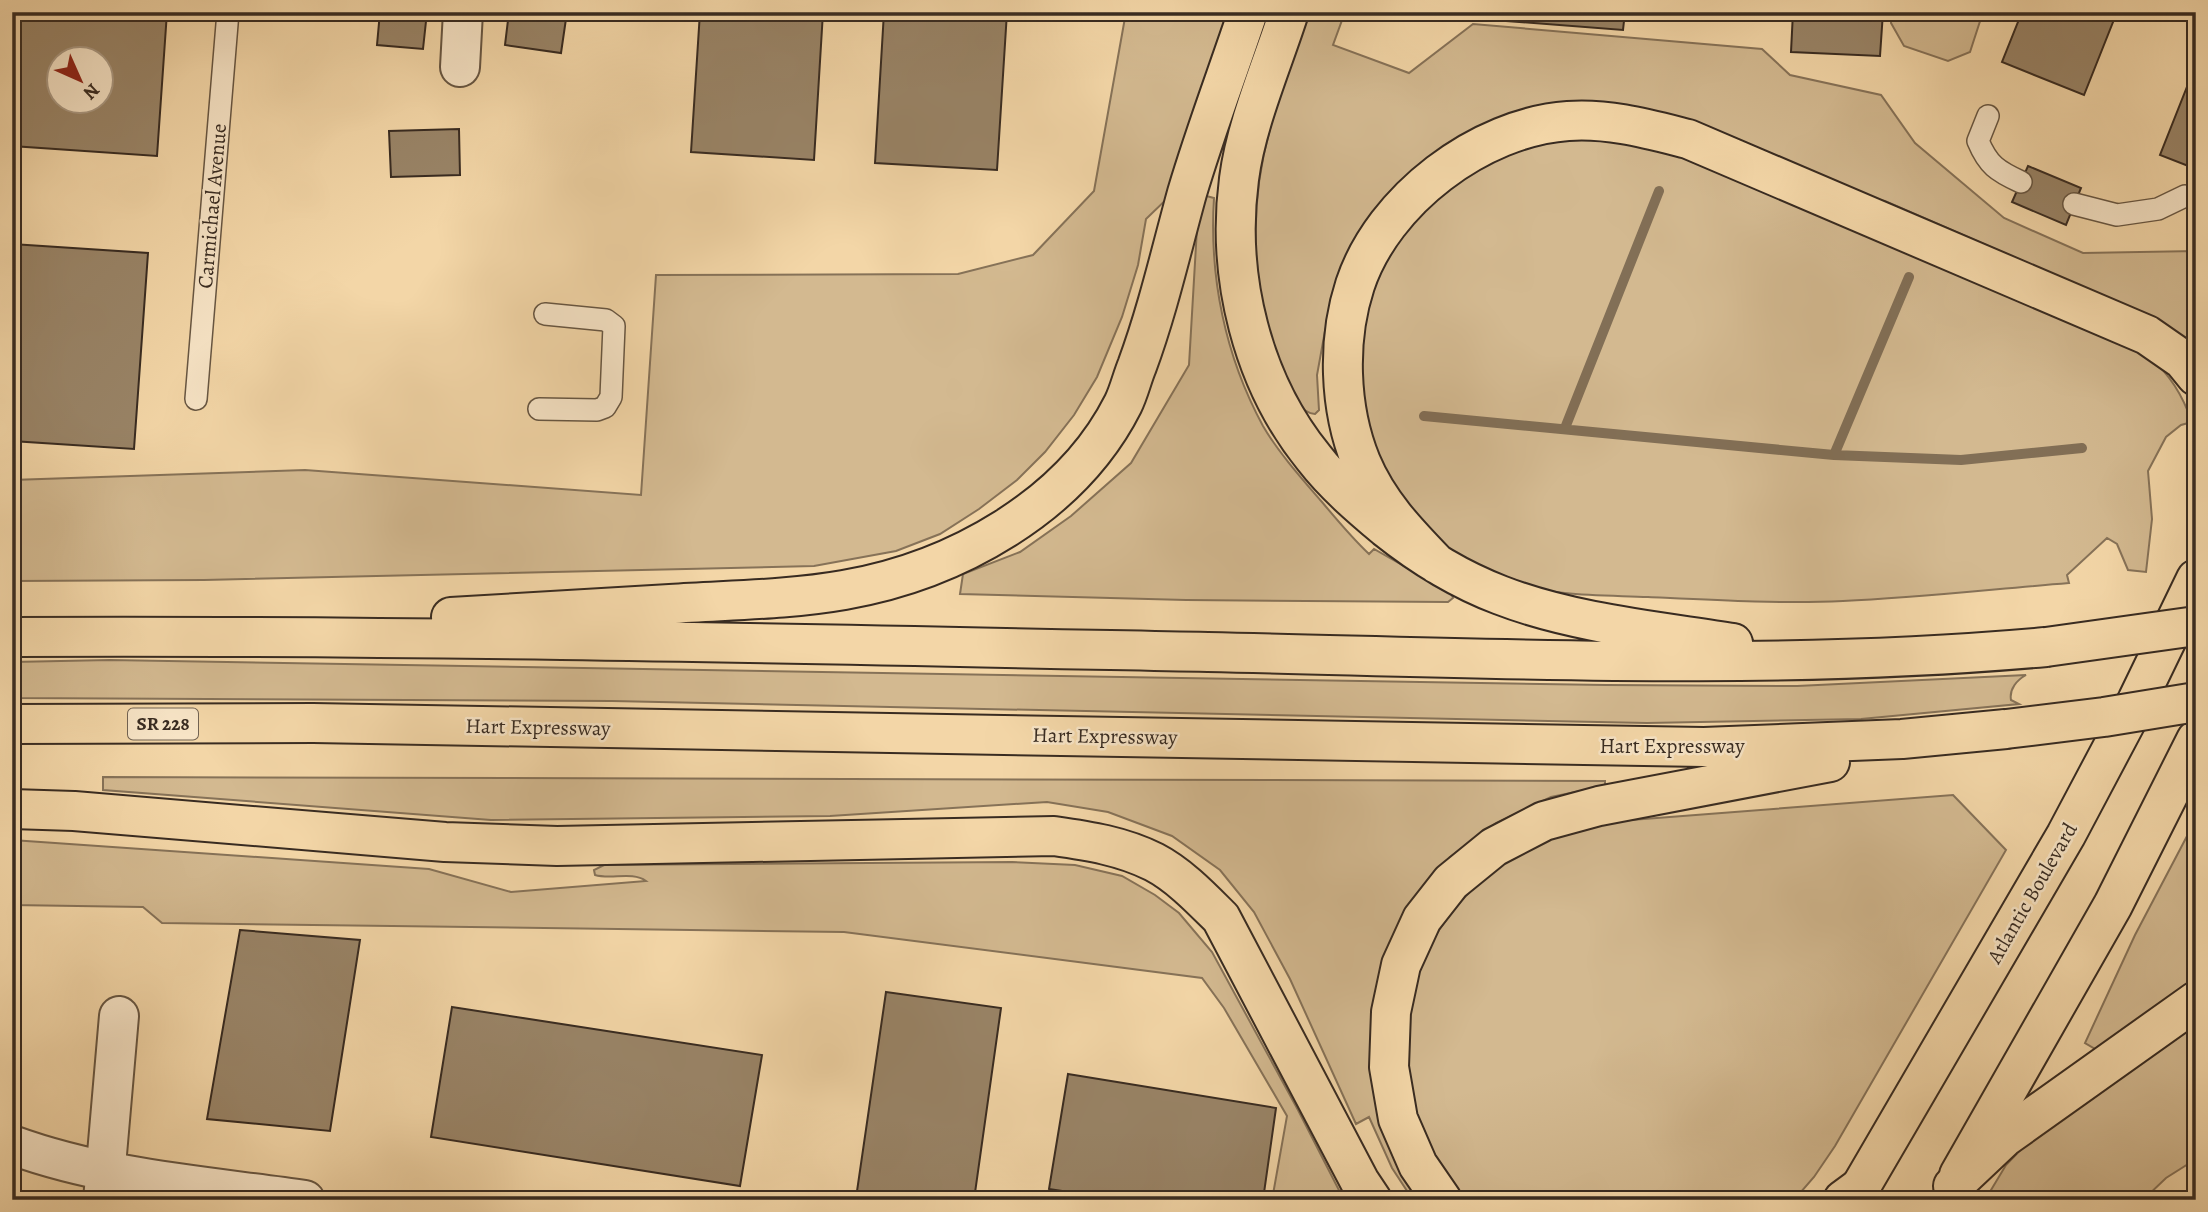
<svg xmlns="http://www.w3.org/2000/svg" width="2208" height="1212" font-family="Alegreya,serif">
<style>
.green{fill:#d3b990;stroke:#867258;stroke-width:2}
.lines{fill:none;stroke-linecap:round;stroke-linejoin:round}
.stream{stroke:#826f56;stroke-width:10}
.building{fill:#998467;stroke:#382b21;stroke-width:2;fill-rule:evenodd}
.service-casing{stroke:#675642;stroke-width:24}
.minor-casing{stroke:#675642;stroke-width:42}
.primary-casing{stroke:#382b21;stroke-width:42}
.motorway-casing{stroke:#382b21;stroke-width:42}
.service{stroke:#f7e4c6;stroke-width:21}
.minor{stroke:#f7e4c6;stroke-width:38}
.primary{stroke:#f3d6a7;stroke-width:38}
.motorway{stroke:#f3d6a7;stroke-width:38}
.motorway-bridge-casing{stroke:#382b21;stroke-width:42;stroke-linecap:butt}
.motorway-bridge{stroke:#f3d6a7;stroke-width:38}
.labels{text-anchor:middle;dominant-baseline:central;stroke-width:5;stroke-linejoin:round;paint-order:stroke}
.shield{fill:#f7e4c6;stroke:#716252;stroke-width:2}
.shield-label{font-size:19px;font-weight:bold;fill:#382b21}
.street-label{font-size:21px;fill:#382b21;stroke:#f7e4c6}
</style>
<rect width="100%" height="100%" fill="#f3d6a7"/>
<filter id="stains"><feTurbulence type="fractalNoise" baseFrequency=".00286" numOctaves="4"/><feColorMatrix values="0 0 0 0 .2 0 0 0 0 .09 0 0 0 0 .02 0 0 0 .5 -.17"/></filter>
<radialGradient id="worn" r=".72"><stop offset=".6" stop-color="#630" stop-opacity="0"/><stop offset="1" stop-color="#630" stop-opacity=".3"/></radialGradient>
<path class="green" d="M1126,12H1233L1173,193L1146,219L1138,265L1122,317L1097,377L1074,415L1045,452L1017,480L979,509L940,534L896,551L814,566L204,580L12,581V480L305,470L641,495L656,275L958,274L1033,255L1094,191Z
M1310,12H1345L1333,45L1409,73L1473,24L1762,49L1790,75L1881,95L1915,143L2004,218L2083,253L2196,251V351L2161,321L1885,201L1850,196L1720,136L1497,125L1339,283L1325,331L1317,375L1319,410L1315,414C1297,413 1292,388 1285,374C1250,298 1248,208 1270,129C1280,89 1296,51 1310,12Z
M1892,12H1983L1970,52L1948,61L1904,46L1891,23Z
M1603,135L1674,150L2148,355C2170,375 2182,394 2192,422L2181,425L2166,437L2148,471L2152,519L2146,572L2128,570L2117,544L2107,538L2067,575L2069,583C1994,589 1918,598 1843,601C1781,604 1711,600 1648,597C1602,595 1553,597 1509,581C1351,524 1306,308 1435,197C1444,189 1456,184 1466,177C1479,169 1493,158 1507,152C1538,140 1571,138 1603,135Z
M1199,194L1214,198C1209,277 1225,356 1263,426C1278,452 1303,480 1322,502C1337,520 1352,538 1369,554L1374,549L1451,593L1453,598L1448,602L1186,600L960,594L963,574L1020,552L1071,516L1131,463L1189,365Z
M110,660L1606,685L1797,686L2026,675C2017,680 2009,689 2011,700L2019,704L1861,719L1647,723L612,701L12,698V662Z
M103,777L1605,781V786L1551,797L1496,823L1450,857L1452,861L1393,949L1425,1200H1413L1392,1168L1369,1117L1356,1124L1290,979L1254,912L1220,870L1172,836L1108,812L1047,802L830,816L491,820L103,790Z
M1953,795L2006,850L1835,1146L1814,1177L1794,1200H1464C1458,1192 1449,1184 1444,1176C1404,1117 1395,1033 1418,966C1420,958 1426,950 1431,943C1458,896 1498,861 1546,836C1560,829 1577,827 1592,823Z
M2196,819V985L2097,1050L2085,1043L2135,935Z
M12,840L429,869L511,892L646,881C632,871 611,880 595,875L594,870L604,865L1012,862L1075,865L1122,876L1155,895L1179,913L1212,952L1298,1110L1344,1200H1272L1287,1116L1224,1008L1202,978L844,932L162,923L143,907L12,905Z
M2196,1022V1159L2166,1178L2143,1200H1985L2006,1165L2026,1144Z"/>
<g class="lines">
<path class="stream" d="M1424,416L1834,455L1961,460L2082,448
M1565,428L1659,191
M1834,455L1909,277"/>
</g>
<path class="building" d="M12,12H167L157,156L12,146ZM60,60H102V102H60Z
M380,12H427L423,49L377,45Z
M509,12H567L561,53L505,45Z
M700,12H823L814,160L691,152Z
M884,12H1007L997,170L875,163Z
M1508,12H1625L1623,30L1507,21Z
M1793,12H1883L1880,56L1791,52Z
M2022,12H2117L2084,95L2002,62Z
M2196,64V169L2160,155Z
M459,129L460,175L391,177L389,131Z
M2028,166L2081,188L2066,225L2012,202Z
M12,244L148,253L134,449L12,441Z
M240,930L360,940L330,1131L207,1119Z
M886,992L1001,1008L974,1200L856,1198Z
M452,1007L762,1055L740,1186L431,1137Z
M1068,1074L1276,1108L1263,1200H1122L1049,1189Z"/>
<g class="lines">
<g class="service-casing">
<path id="service" d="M1988,116L1978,141C1988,165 1997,171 2021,182
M2074,204L2117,215L2158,209L2185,196
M196,399L228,12
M539,409L597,410L605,407L611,397L614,326L606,320L545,314"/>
</g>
<g class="minor-casing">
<path id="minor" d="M460,67L463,12
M12,1145C105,1179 207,1186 305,1200
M103,1200L119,1016"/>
</g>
<g class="primary-casing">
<path id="primary" d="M1959,1175L2113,905L2196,740
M1853,1200L2066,835L2137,701L2196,579"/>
</g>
<g class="motorway-casing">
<path id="motorway" d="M1289,12C1272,65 1246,124 1239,179C1226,276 1252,382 1314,458C1334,484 1361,507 1386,528C1421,556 1458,579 1500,595C1572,623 1657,631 1733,643
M1437,564C1407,533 1378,503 1361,462C1339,408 1337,340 1355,285C1383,200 1480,127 1568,121C1609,118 1648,129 1688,139L2147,335L2183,360L2196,376
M451,617C524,612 597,608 670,604C728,600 787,600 844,590C954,571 1071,507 1123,404C1129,392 1132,378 1137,366C1158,309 1171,251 1187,193C1205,132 1228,72 1248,12
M12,637C411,635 810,644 1208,652C1488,658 1768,672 2046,647
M12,724L313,723L1704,747L1902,739L2006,729
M12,809L74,811L445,842L557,846L1054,836C1089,841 1122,846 1154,862C1179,875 1201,898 1221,918L1360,1182L1372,1200
M1953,1186L2005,1137L2196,1001
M1442,1200L1418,1165L1398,1119L1389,1067L1391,1012L1401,965L1422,919L1451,882L1494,847L1544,821L1599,806L1830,762
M1843,1200L1862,1186"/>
</g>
<use href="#service" class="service"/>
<use href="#minor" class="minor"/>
<use href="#primary" class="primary"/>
<use href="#motorway" class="motorway"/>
<g class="motorway-bridge-casing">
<path id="motorway-bridge" d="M2046,647L2196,626
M2006,729L2104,717L2196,702"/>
</g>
<use href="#motorway-bridge" class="motorway-bridge"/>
</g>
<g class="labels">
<rect class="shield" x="128" y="708.5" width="70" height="31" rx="5"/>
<g class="shield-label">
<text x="163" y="724">SR 228</text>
</g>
<g class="street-label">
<text transform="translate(212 206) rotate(-85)">Carmichael Avenue</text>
<text transform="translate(538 727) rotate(1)">Hart Expressway</text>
<text transform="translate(1105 736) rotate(1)">Hart Expressway</text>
<text x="1672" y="746">Hart Expressway</text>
<text transform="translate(2032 893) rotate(-60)">Atlantic Boulevard</text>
</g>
</g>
<rect width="2208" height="1212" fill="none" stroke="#f3d6a7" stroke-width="42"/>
<rect x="14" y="14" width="2180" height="1184" fill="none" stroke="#382b21" stroke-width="3.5"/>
<rect x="21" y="21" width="2166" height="1170" fill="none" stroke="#382b21" stroke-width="2"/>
<g transform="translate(80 80) rotate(135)"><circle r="33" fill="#f7e4c6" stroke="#ab9a84" stroke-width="2"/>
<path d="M0-5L12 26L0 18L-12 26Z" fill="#8f2418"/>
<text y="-10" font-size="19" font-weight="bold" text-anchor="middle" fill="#382b21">N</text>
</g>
<rect width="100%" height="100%" filter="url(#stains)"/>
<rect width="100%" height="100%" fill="url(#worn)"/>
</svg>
